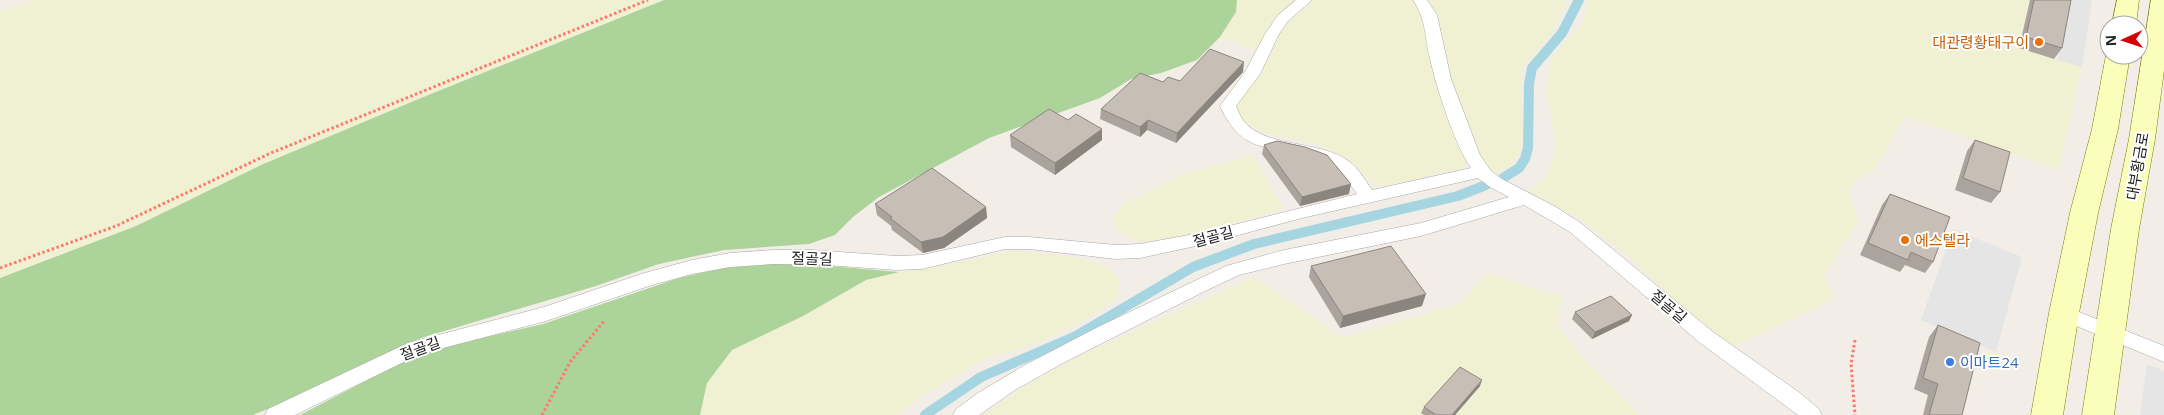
<svg xmlns="http://www.w3.org/2000/svg" width="2164" height="415" font-family="'Open Sans','Noto Sans KR',sans-serif">
<style>
.farmland{fill:#f0f1d2}
.forest{fill:#acd49a}
.parking{fill:#e5e5e5}
.lines{fill:none;stroke-linecap:round;stroke-linejoin:round}
.stream{stroke:#a6d5e2;stroke-width:10}
.service-casing{stroke:#a8a8a8;stroke-width:1}
.secondary-casing{stroke:#758100;stroke-width:1}
.path{stroke:#ff786c;stroke-width:3;stroke-dasharray:2.5 2.5;stroke-linecap:butt}
.service{fill:#fff;fill-rule:evenodd}
.secondary{fill:#fbfeba;fill-rule:evenodd}
.wall{fill:#aba39d}
.shaded-wall{fill:#8b857f}
.building{fill:#c7beb6;stroke:#8b857f}
.food-dot{fill:#e8710a;stroke:#fff;stroke-width:2}
.shop-dot{fill:#3f7fe0;stroke:#fff;stroke-width:2}
.labels{text-anchor:middle;dominant-baseline:central;stroke-width:4;stroke-linejoin:round;paint-order:stroke}
.food-label{font-size:15px;fill:#c56008;stroke:#fff;text-anchor:end}
.street-label{font-size:15px;fill:#212121;stroke:#fff}
.shop-label{font-size:15px;fill:#366cbe;stroke:#fff;text-anchor:start}
</style>
<rect width="100%" height="100%" fill="#f2eee7"/>
<path class="farmland" d="M35,0H664L421,98L261,165L136,226L0,278V12Z
M1237,0H1299L1272,23L1256,51L1220,37L1236,12Z
M1314,0H1414L1424,14L1465,153V167L1386,186L1376,185L1342,156L1316,144L1258,131L1246,122L1239,114L1236,103L1258,77L1272,50L1275,37L1294,16Z
M1429,0H1567L1550,37L1523,65L1521,75L1523,139L1520,153L1513,164L1494,173L1481,161L1444,65L1438,17Z
M1588,0H2030L2019,48L2082,67L2059,170L1906,116L1875,169L1855,180L1849,193L1858,222L1824,275L1834,299L1732,347L1676,302L1625,253L1578,218L1528,193L1549,173L1556,148L1546,88L1551,61L1566,41L1582,25Z
M1253,155L1284,209L1167,241L1140,242L1116,231L1113,217L1125,203L1182,175Z
M1012,251L1052,254L1089,260L1110,269L1120,282L1116,300L1085,320L1038,343L981,361L913,402L899,415H700L707,383L732,350L803,316L866,280L899,272L940,266Z
M1485,273L1562,297L1558,326L1580,355L1640,415H982L1030,383L1081,355L1254,277L1343,338L1462,303Z"/>
<path class="forest" d="M664,0H1237L1236,12L1220,37L1197,60L1161,73L1131,79L1100,98L989,138L879,197L853,217L835,235L809,244L724,250L659,264L596,286L424,337L374,359L300,396L253,415H0V278L136,226L261,165L421,98Z
M768,264L817,265L899,272L866,280L803,316L732,350L707,383L700,415H300L410,358L455,344L543,324L679,278L723,268Z"/>
<path class="parking" d="M2067,0H2092L2082,67L2057,60Z
M1953,229L2022,257L1996,352L1921,320Z
M2147,364L2164,371V415H2140Z"/>
<g class="lines">
<path class="stream" d="M1503,178L1519,168L1525,159L1528,148L1529,84L1532,68L1562,33L1579,0
M925,415L981,377L1076,336L1193,267L1254,244L1458,196L1486,185"/>
<g class="service-casing">
<path id="service" d="M1296,0H1312L1288,21L1279,34L1260,74L1236,106C1238,110 1240,116 1243,120C1263,148 1318,140 1347,160C1358,167 1365,180 1372,190L1471,168C1454,143 1437,89 1430,59C1424,34 1427,22 1413,0H1427L1437,15L1451,79L1480,155L1491,171L1502,179L1556,207L1582,224L1713,332L1800,393L1819,409L1822,415H1798L1699,342L1570,232L1524,205L1421,236L1284,264L1239,275L1205,291L1063,363L1015,390L979,415H953L956,409L978,393L1025,365L1098,327L1226,266L1284,250L1421,223L1509,197L1490,187L1478,178L1302,218L1205,244L1140,258L1116,259L1029,249H1005L922,269L897,270L811,264H773L730,267L692,274L652,285L546,321L420,354L295,415H265L268,409L408,343L544,307L641,274L692,260L730,253L773,250H811L897,256L922,255L1005,237H1029L1116,245L1140,244L1205,232L1357,194C1347,179 1337,166 1320,160C1275,141 1245,161 1220,106L1245,72L1265,34L1278,15Z
M2064,306L2164,346V362L2057,318L2054,313L2057,308Z"/>
</g>
<g class="secondary-casing">
<path id="secondary" d="M2117,0H2139L2136,25H2112Z
M2151,0H2164V70L2155,139L2139,229L2114,415H2082L2111,229L2129,139Z
M2109,51V55H2130L2118,129L2098,213L2079,313L2063,415H2031L2049,313L2070,213L2092,129L2106,55Z"/>
</g>
<path class="path" d="M0,268L116,226L271,153L648,0
M1855,340L1851,364L1855,415
M542,415L570,362L605,320"/>
<use href="#service" class="service"/>
<use href="#secondary" class="secondary"/>
</g>
<path class="wall" d="M2030,0H2071L2062,48L2054,59L2019,48Z
M1243,72L1176,143L1147,130L1140,137L1100,119L1101,109L1163,82L1180,81Z
M1010,135L1102,140L1055,175L1011,147Z
M1975,140L2000,192L1991,203L1955,190L1967,151Z
M1264,145L1349,194L1300,206L1262,154Z
M1890,194L1933,262L1925,273L1905,265L1900,272L1860,255L1882,205Z
M875,204L986,207L987,218L944,248L923,253L892,230L891,226L877,215Z
M1311,266L1422,306L1340,328L1309,277Z
M1575,312L1632,315L1629,321L1592,339L1572,319Z
M1938,325L1962,415H1923L1928,395L1914,389L1929,337Z
M1480,386L1455,415H1424L1421,413L1424,407Z"/>
<path class="shaded-wall" d="M1244,62L1243,72L1176,143L1177,133Z
M1148,120L1147,130L1140,137V127Z
M1102,129V140L1055,175V163Z
M1351,184L1349,194L1300,206L1302,197Z
M986,207L987,218L944,248L923,253L921,242Z
M1426,294L1422,306L1340,328L1343,316Z
M1632,315L1629,321L1592,339L1595,332Z
M1482,380L1480,386L1455,415H1452Z"/>
<path class="building" d="M2034,0H2071L2062,48L2026,37Z
M1210,49L1244,62L1177,133L1148,120L1140,127L1101,109L1140,73L1163,82L1168,77L1180,81Z
M1049,109L1068,120L1076,114L1102,129L1055,163L1010,135Z
M1975,140L2010,152L2000,192L1963,178Z
M1277,141L1305,147L1327,155L1351,184L1302,197L1264,145Z
M932,168L986,207L943,237L921,242L890,218L892,217L875,204Z
M1890,194L1950,217L1933,262L1911,252L1908,260L1868,243Z
M1391,246L1426,294L1343,316L1311,266Z
M1611,296L1632,315L1595,332L1575,312Z
M1938,325L1980,343L1962,415H1929L1938,384L1923,378Z
M1460,367L1482,380L1452,415H1436L1424,407Z"/>
<g class="food-dot">
<circle cx="2039" cy="42" r="5"/>
<circle cx="1905" cy="240" r="5"/>
</g>
<circle class="shop-dot" cx="1950" cy="362" r="5"/>
<g class="labels">
<g class="food-label">
<text x="2029" y="42">대관령황태구이</text>
<text x="1915" y="240" text-anchor="start">에스텔라</text>
</g>
<g class="street-label">
<text transform="translate(2137 166) rotate(-80)">대부황금로</text>
<text transform="translate(1213 236) rotate(-15)">절골길</text>
<text transform="translate(812 258) rotate(2)">절골길</text>
<text transform="translate(1669 306) rotate(40)">절골길</text>
<text transform="translate(420 348) rotate(-20)">절골길</text>
</g>
<g class="shop-label">
<text x="1960" y="362">이마트24</text>
</g>
</g>
<g transform="translate(2124 40) rotate(267)"><circle r="24" fill="#ffffff" stroke="#a6a6a6"/>
<path d="M0-4L9 19L0 12L-9 19Z" fill="#d30003"/>
<text y="-8" font-size="14" font-weight="bold" text-anchor="middle" fill="#212121">N</text>
</g>
</svg>
